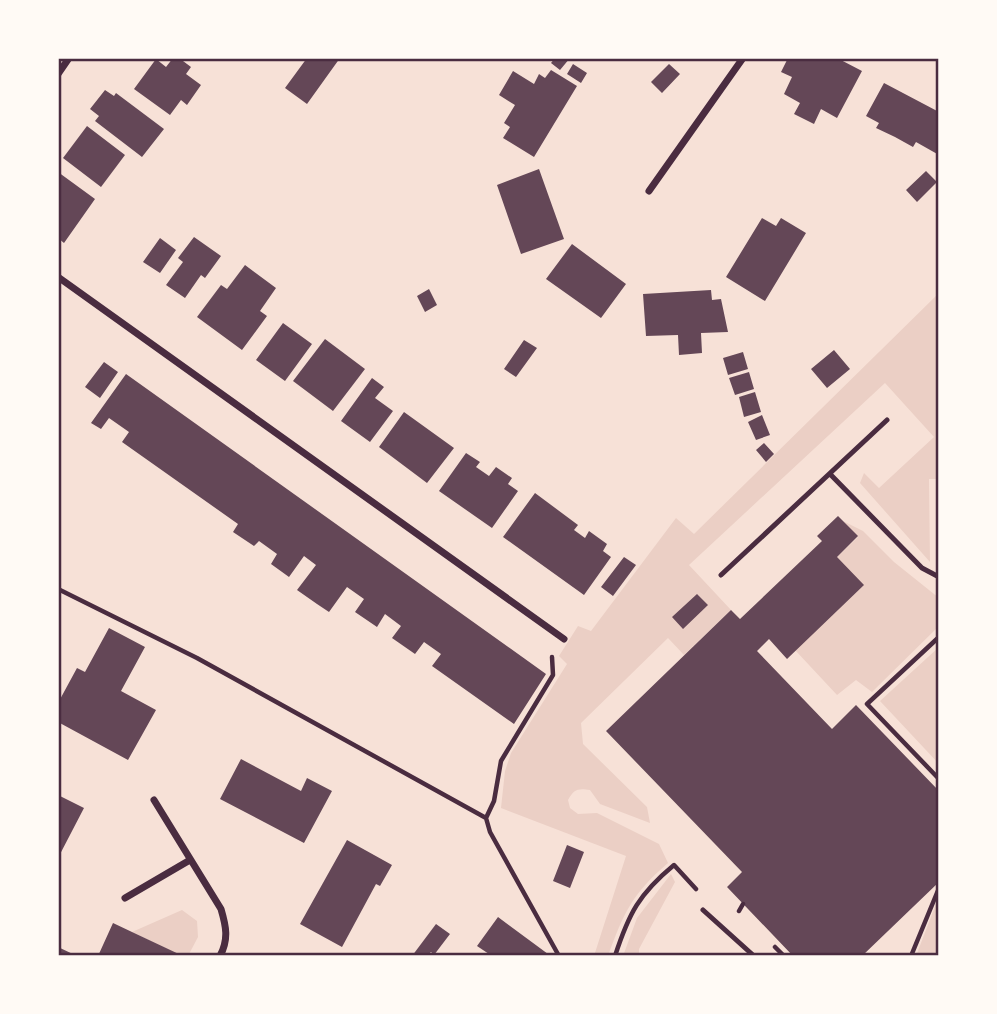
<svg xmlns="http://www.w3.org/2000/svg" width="997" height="1014" font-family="Ubuntu,sans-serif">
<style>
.green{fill:#ebcfc5}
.building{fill:#644757}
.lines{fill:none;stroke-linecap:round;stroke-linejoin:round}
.path{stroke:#4a2c40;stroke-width:4.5}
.service{stroke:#4a2c40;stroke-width:5}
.minor{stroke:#4a2c40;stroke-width:7}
.neatline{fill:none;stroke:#4a2c40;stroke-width:2.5}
</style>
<rect width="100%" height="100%" fill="#f7e1d7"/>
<path class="green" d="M939,293V479H929L930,562L860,483L864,473L879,488L934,437L885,383L689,565L731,610L684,655L668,638L581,723L583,744L647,807L650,823L600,804L590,790C578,788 574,789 568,800L570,808L578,814L597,813L659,844L668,863C632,894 624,912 608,956H594L626,856L501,808L505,771L511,753L567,664L559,656L578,626L591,631L676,518L694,534Z
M843,521L863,531L894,562L939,598V626L872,692L856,680L837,695L795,650L837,557L858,537Z
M939,647V764L880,701Z
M671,874L675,882L639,949V956H623L637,918Z
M939,896V956H916Z
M182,910L197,921L198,937L188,956H181L132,932Z"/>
<path class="building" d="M173,58H179L191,67L186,74L201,85L187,105L181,100L170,115L134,89L156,59L166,67Z
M307,58H340L307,104L285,88Z
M555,58H570L560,70L551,63Z
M788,58H837L862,71L837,118L821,109L814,124L794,114L800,103L784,94L792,77L781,72Z
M573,64L587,73L581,83L567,74Z
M669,64L680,74L662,93L651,82Z
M551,70L577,86L534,157L503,138L510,127L504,123L515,105L499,95L513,71L534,84L539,74L545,78Z
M884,83L939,112V155L916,142L913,147L895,137L876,128L879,123L866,116Z
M105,90L114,96L116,93L164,129L142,157L95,121L99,116L90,109Z
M87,126L125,155L101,187L63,158Z
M539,169L564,239L521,254L497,185Z
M926,171L937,182L917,202L906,190Z
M58,172L95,199L64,243L58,238Z
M762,218L776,226L781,218L806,233L765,301L726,277Z
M194,237L221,256L205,278L201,275L185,298L166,285L183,262L178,258Z
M160,238L176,250L160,273L143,262Z
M572,244L626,284L601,318L546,279Z
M245,265L276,288L260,311L267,316L242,350L197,317L221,285L227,289Z
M429,289L437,305L425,312L417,296Z
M711,290L712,300L721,299L728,332L701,333L702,353L679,355L678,335L646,336L643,294Z
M283,323L312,344L285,381L256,360Z
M325,339L365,369L333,411L293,381Z
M524,340L537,348L516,377L504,369Z
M834,350L850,369L827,388L811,369Z
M743,352L748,369L728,375L723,358Z
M104,362L118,372L100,398L85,387Z
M749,372L754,389L735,395L729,378Z
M126,374L546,674L514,724L432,666L441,654L424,642L415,654L392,638L401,626L385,614L377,627L355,612L364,599L347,587L329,612L317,604L297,590L316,565L304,556L289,577L271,564L277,554L259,541L254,546L233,532L238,524L122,442L129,432L109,418L101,429L91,423Z
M372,378L384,387L375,398L393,411L370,442L341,421Z
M755,392L761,412L744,417L739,397Z
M404,412L454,448L427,483L379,447Z
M762,415L770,435L756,440L748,422Z
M764,443L774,454L766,462L756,450Z
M466,453L480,462L476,467L489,476L496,467L512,478L508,484L518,491L492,528L439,491Z
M535,493L578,525L574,530L585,538L589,531L607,544L603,551L611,557L584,595L503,537Z
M838,516L858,536L837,557L864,585L787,659L769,639L757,651L832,729L856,705L939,791V882L862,956H793L727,887L742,872L606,731L731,610L740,619L822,541L817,536Z
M624,557L636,565L613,596L601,587Z
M697,594L708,605L683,629L672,617Z
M109,628L145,647L121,691L156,710L128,760L58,722V703L77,668L85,672Z
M241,759L301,791L307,778L332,791L304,843L220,799Z
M58,795L84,808L58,858Z
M347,840L392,865L380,886L376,884L342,947L300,924Z
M567,845L584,852L570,888L553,881Z
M498,917L548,954L546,956H492L477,946Z
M113,923L132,932L183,956H98Z
M436,924L450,934L434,955L431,952L427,956H412Z
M58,947L77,956H58Z"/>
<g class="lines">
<path class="path" d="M58,589L197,658L486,818
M939,637L867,704L939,779
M552,657L553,675L501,761L494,801L486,818L490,832L559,956
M739,911L743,904
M775,947L784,956
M615,956C629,913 639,894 674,865L696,889
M911,956L939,888"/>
<path class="service" d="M830,474L922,568L939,577
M721,575L887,420
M703,910L754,956"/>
<path class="minor" d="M58,74L69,58
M649,191L743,58
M58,277L564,639
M154,800L221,909C226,926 229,939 220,956
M125,898L190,860"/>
</g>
<rect width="997" height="1014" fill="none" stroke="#fffaf5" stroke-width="119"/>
<rect x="60" y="60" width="877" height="894" class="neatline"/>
</svg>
